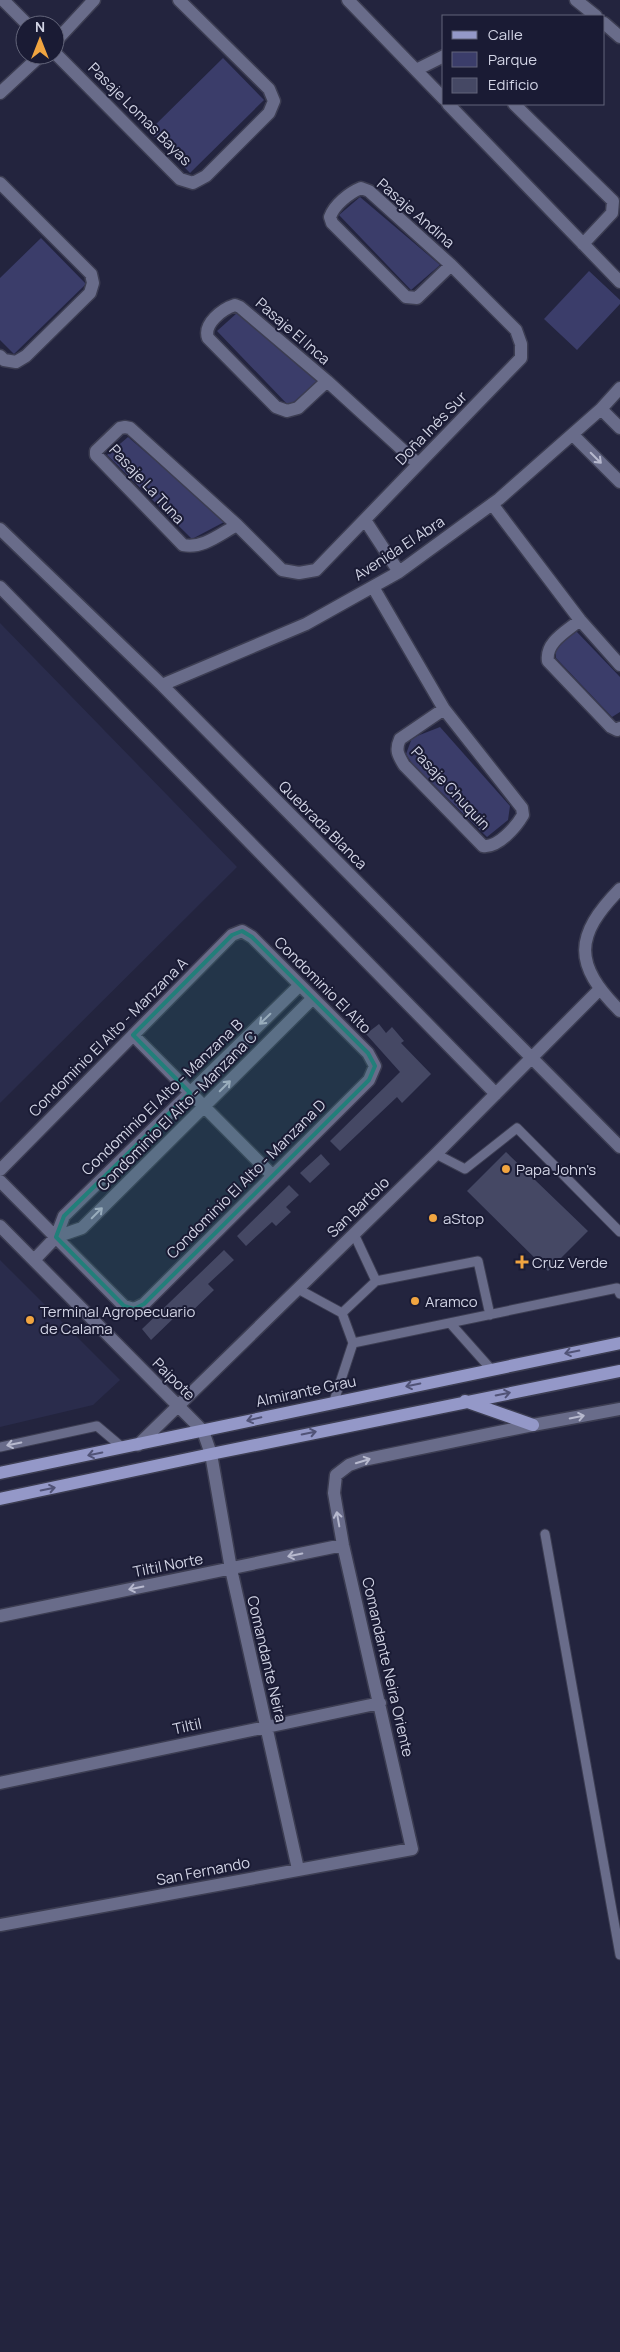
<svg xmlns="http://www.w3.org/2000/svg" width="620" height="2352" font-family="Manrope,sans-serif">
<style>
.built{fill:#2a2c4c}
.green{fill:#3b3d6a}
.building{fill:#454864}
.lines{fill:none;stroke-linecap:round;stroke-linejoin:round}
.service-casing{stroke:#3c3d52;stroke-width:11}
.minor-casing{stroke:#3c3d52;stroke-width:15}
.tertiary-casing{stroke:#3c3d52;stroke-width:15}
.primary-casing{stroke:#3c3d52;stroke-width:15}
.service{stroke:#696c8a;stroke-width:9}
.minor{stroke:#696c8a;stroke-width:12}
.tertiary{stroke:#696c8a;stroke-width:12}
.primary{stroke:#9498c8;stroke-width:12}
.oneway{stroke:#b7b9ce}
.oneway2{stroke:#515377}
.marked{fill:#227f7a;fill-opacity:0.2;stroke:#227f7a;stroke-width:4;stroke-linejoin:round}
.poi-dot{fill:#f1a540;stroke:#1a1b34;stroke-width:2}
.labels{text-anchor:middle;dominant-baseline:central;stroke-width:4;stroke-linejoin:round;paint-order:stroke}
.street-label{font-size:15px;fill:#d1d3e4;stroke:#1a1b34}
.poi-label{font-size:15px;fill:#d1d3e4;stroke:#1a1b34;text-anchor:start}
</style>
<rect width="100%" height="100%" fill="#23243e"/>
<path class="built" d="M0,623L237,867L0,1103Z
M0,1260L120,1380L93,1405L0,1427Z"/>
<path class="green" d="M223,58L264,100L190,173L149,131Z
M360,197L440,265L411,290L339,215Z
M41,238L86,284L14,354L0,340V278Z
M589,271L620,300V304L577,350L544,319Z
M237,313L318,381L289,406L217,331Z
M128,437L226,521L192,539L107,455Z
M576,631L620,677V712L612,717L556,658V647Z
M440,727L510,806L508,820L487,837L413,765L406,754L412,738Z"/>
<path class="building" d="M379,1024L386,1033L392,1027L404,1041L401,1043L431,1074L402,1103L397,1097L340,1151L330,1141L400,1072L366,1034Z
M506,1152L588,1231L548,1271L467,1191Z
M321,1154L330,1164L310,1183L300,1173Z
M289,1185L299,1195L286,1207L291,1212L276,1226L272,1222L246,1246L237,1236Z
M224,1250L234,1260L208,1284L214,1290L185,1318L179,1313L151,1340L142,1329Z"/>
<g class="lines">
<g class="service-casing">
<path id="service" d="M436,1154L465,1169L517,1128L620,1232
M376,1281L478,1261L490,1315
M298,1289L342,1313L353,1343
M342,1313L376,1281L354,1234
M450,1323L490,1368
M334,1401L353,1343L617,1288L620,1294
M0,1447L97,1426L123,1448
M545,1534L620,1955"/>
</g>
<g class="minor-casing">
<path id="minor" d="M3,0L28,25
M348,0L444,99
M576,0L596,16
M604,23L620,37
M55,42L94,0
M55,53L180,179L193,183L206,176L269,113L274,101L269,89L179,0
M416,70L444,56
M0,93L41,55
M448,104L620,282
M514,104L613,201L612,213L583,244
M0,183L91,274L93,283L90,293L26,356L16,362L4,360L0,356
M361,188L369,191L451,265L417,298L406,297L332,223L330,217C334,205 349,193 361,188Z
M235,305L240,307L327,381L298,408L287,411L276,407L208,338C203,324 222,309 235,305Z
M327,381L418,464
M601,409L620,428
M125,427L130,428L237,525C220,534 203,549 183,545L96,455V451L120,428Z
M573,435L620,482
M492,504L580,620L620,665
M365,520L399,572
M237,525L282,570L299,573L316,570L521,358V344L516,330L451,265
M0,529L162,685L620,1147
M0,587L496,1094
M373,587L444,709L522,808L523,815C516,827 498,848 483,846L404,765C398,755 395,750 400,739L444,709
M580,620C567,631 545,642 548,661L611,727L617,730L620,728
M162,685L306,624L399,572L499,499L601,409L620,388
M620,889C574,936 573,964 620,1011
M133,1035L273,1176
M0,1170L232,935L242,931L252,937L368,1053L375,1066L369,1080L144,1304L134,1309L124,1306L0,1181
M0,1226L203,1431L211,1454L231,1569L298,1869
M56,1237L82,1228L313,998
M34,1260L56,1237L64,1216L300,985
M138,1445L436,1154L599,990
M0,1616L343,1545
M0,1783L380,1703
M0,1925L412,1849L343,1545L334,1493L336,1475L349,1465L363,1460L533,1425"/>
</g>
<g class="tertiary-casing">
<path id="tertiary" d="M533,1425L620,1409"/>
</g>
<g class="primary-casing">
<path id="primary" d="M465,1401L533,1425
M0,1473L620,1343
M0,1499L211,1454L620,1371"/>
</g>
<use href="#service" class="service"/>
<use href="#minor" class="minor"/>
<use href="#tertiary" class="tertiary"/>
<use href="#primary" class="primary"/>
</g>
<defs><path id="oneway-shaft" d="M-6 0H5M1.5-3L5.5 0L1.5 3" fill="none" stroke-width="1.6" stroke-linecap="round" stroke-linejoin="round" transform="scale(1.25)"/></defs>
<g class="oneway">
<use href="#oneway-shaft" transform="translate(596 458) rotate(45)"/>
<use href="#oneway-shaft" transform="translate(265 1019) rotate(136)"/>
<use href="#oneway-shaft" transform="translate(225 1086) rotate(-45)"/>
<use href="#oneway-shaft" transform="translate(97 1213) rotate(-45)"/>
<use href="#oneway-shaft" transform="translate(577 1417) rotate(-11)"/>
<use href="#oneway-shaft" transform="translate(14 1444) rotate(168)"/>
<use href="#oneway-shaft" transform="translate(363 1461) rotate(-17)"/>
<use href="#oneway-shaft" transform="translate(338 1519) rotate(-100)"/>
<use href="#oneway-shaft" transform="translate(295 1555) rotate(168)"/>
<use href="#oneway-shaft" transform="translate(136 1588) rotate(169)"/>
</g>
<g class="oneway2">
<use href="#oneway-shaft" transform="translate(572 1352) rotate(169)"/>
<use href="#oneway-shaft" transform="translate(413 1385) rotate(168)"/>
<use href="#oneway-shaft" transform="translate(503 1394) rotate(-11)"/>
<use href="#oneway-shaft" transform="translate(254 1419) rotate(167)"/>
<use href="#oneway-shaft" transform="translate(309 1433) rotate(-12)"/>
<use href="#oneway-shaft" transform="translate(95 1454) rotate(168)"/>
<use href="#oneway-shaft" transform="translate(48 1489) rotate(-12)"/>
</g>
<path class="marked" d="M242,931L252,937L368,1053L375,1066L369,1080L144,1304L134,1309L124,1306L56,1237L64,1216L190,1093L133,1035L232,935Z"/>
<g class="poi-dot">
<circle cx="506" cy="1169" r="5"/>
<circle cx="433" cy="1218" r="5"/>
<path d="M519.5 1254.5h5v5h5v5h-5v5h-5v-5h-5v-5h5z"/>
<circle cx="415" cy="1301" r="5"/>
<circle cx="30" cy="1320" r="5"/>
</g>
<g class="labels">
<g class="street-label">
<text transform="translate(140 114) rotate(45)">Pasaje Lomas Bayas</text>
<text transform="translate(416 213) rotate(41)">Pasaje Andina</text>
<text transform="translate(293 331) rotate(41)">Pasaje El Inca</text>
<text transform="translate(431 428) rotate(-46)">Doña Inés Sur</text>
<text transform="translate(147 484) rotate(47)">Pasaje La Tuna</text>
<text transform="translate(399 548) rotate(-33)">Avenida El Abra</text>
<text transform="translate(451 788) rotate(47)">Pasaje Chuquin</text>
<text transform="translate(323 825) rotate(45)">Quebrada Blanca</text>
<text transform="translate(323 985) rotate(45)">Condominio El Alto</text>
<text transform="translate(108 1037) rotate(-45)">Condominio El Alto - Manzana A</text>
<text transform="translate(162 1097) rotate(-44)">Condominio El Alto - Manzana B</text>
<text transform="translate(177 1111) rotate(-45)">Condominio El Alto - Manzana C</text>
<text transform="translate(246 1179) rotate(-45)">Condominio El Alto - Manzana D</text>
<text transform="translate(358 1207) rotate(-44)">San Bartolo</text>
<text transform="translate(174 1379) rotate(45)">Paipote</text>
<text transform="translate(306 1391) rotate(-12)">Almirante Grau</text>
<text transform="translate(168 1565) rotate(-11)">Tiltil Norte</text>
<text transform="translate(267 1659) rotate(77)">Comandante Neira</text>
<text transform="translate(388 1667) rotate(77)">Comandante Neira Oriente</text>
<text transform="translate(187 1726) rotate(-12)">Tiltil</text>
<text transform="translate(203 1871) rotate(-11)">San Fernando</text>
</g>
<g class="poi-label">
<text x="516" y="1169">Papa John's</text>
<text x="443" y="1218">aStop</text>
<text x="532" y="1262">Cruz Verde</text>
<text x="425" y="1301">Aramco</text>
<text x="40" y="1311">Terminal Agropecuario<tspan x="40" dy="17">de Calama</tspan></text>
</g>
</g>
<rect x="442" y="15" width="162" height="90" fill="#1a1b34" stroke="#63657a"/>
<rect x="452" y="31" width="25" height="8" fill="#9498c8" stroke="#63657a"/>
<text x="488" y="40" font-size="15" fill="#d1d3e4">Calle</text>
<rect x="452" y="52" width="25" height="15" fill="#3b3d6a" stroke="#63657a"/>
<text x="488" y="65" font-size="15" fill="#d1d3e4">Parque</text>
<rect x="452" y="78" width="25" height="15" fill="#454864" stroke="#63657a"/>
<text x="488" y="90" font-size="15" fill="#d1d3e4">Edificio</text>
<g transform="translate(40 40)"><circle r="24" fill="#1a1b34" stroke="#63657a"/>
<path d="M0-4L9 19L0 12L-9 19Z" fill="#f1a540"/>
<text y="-8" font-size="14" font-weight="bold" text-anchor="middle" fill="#d1d3e4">N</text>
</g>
</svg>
